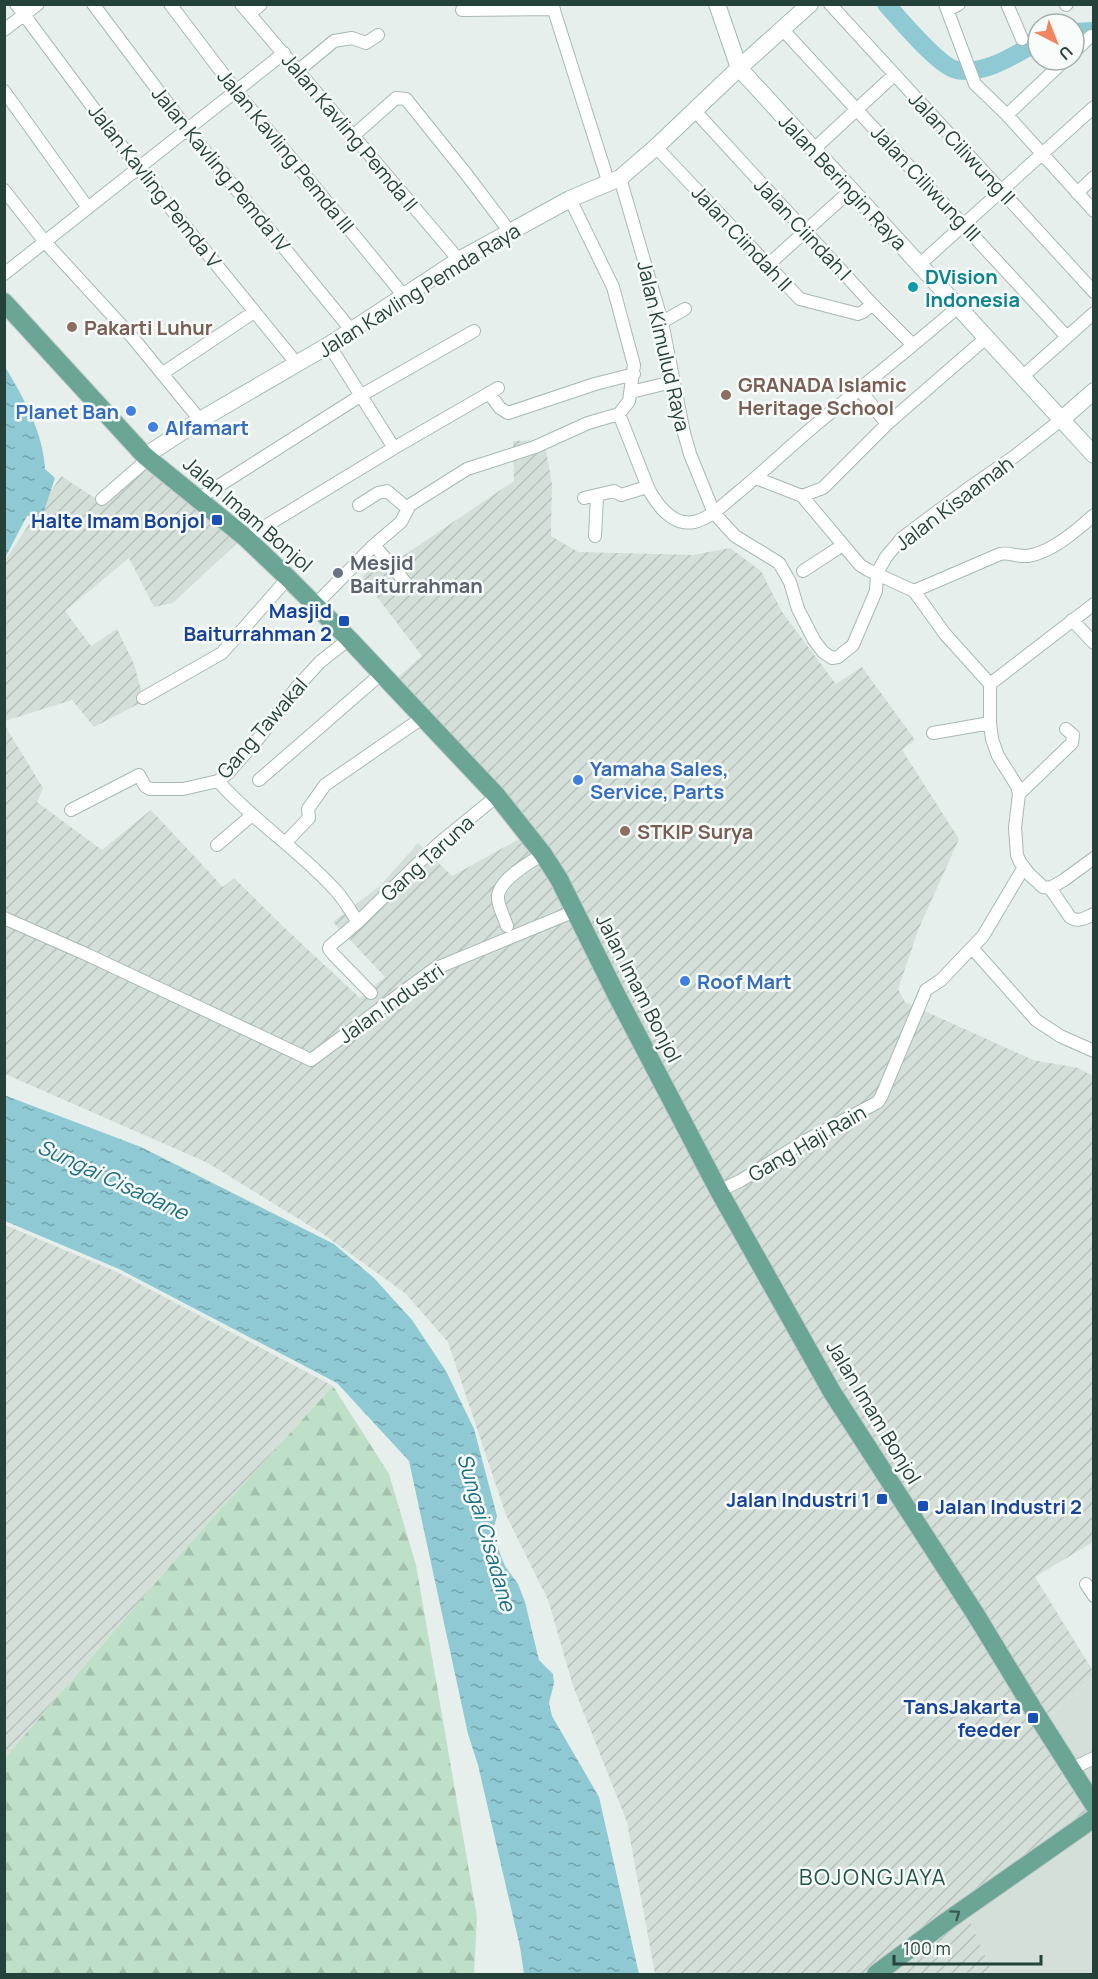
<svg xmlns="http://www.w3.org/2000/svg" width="1098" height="1979" font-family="Manrope,sans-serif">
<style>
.built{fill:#d4dfda}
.industrial{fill:url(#industrial-furrows)}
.forest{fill:url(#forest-firs)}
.water{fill:url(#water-ripples)}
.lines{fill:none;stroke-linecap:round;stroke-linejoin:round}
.river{stroke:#8ec9d4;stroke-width:18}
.street-casing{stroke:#a8b8b2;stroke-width:14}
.secondary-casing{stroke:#a4bbb3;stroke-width:18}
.primary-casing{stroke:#c2cac8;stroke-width:20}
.street{stroke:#fff;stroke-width:12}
.secondary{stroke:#fff;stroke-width:16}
.primary{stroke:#6aa596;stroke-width:18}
.oneway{stroke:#365b51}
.culture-dot{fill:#0f9aa8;stroke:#f7fbf9;stroke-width:2}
.education-dot{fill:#8d6e63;stroke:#f7fbf9;stroke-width:2}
.shop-dot{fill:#3f7fe0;stroke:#f7fbf9;stroke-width:2}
.transit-dot{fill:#1a4fb4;stroke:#f7fbf9;stroke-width:2}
.worship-dot{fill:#6b7280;stroke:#f7fbf9;stroke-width:2}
.labels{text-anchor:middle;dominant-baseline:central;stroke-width:5;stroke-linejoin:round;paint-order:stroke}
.street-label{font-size:20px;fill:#24423a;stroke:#f7fbf9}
.culture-label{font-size:20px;font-weight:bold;fill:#0d838f;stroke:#f7fbf9;text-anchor:start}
.education-label{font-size:20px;font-weight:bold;fill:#785e54;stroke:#f7fbf9;text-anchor:start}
.shop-label{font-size:20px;font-weight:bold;fill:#366cbe;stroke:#f7fbf9;text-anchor:start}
.transit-label{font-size:20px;font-weight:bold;fill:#164399;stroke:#f7fbf9;text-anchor:end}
.worship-label{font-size:20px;font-weight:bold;fill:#5b616d;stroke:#f7fbf9;text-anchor:start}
.water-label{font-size:21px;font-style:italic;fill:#1c6f80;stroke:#f7fbf9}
.quarter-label{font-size:22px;letter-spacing:1.5px;fill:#1f5548;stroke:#f7fbf9}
</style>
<defs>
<pattern id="industrial-furrows" width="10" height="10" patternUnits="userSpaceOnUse" patternTransform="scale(1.5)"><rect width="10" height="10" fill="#d4dfda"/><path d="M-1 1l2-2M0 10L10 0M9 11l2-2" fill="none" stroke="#b6c1bc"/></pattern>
<pattern id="forest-firs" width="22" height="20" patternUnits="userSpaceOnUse" patternTransform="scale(1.5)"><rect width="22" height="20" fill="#bfe0c8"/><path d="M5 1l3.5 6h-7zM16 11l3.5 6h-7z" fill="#a4c1ad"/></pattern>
<pattern id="water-ripples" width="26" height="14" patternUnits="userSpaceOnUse" patternTransform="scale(1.5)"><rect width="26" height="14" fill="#8ec9d4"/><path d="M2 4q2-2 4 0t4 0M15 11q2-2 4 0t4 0" fill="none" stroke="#74a5ad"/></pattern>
</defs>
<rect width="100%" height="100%" fill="#e6efeb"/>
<path class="built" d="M1093,1677V1974H993L961,1901L1035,1730Z"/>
<path class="industrial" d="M544,440L552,484L551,536L578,552L693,555L730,548L761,571L782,612L836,684L862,667L915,740L902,750L959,839L919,928L898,989L905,1002L1033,1060L1078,1068L1093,1076V1542L1035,1577L1093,1671V1677L1035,1730L1086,1811L961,1901L993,1974H655L627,1822L573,1686L548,1600L506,1515L448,1342L405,1293L323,1234L208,1163L5,1074L4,724L43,788L37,802L102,850L151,810L223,887L234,878L290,933L360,998L385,977L333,922L381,885L418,843L452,876L532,832L396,679L422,656L362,577L385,555L397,560L514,481L513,441Z
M140,465L238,542L173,603L154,607L129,558L65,611L91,646L117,629L134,664L144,701L94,727L72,700L5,721L4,562L61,476L98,500Z
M5,1225L117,1272L333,1386L189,1544L5,1758Z"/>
<path class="forest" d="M333,1386L389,1474L416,1565L477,1917L474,1974H5V1758L189,1544Z"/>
<path class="water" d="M5,367C24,398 43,432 45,469L55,478L43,514L27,516L5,558Z
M4,1095L141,1147L334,1244L374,1278L412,1320L446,1371L474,1429L497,1516L492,1533L505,1566L518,1584L525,1602L539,1660L553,1674L554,1683L549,1703L552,1716L599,1797L639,1974H524L520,1947L478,1765L468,1734L409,1461L337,1383L119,1269L5,1221Z"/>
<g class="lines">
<path class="river" d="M886,4C900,19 939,67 957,70C985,75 1014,55 1038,42
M1074,32L1094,31"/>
<g class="street-casing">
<path id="street" d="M16,4L138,168L297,364
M93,4L187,129L352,331
M170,4L236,91L404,296
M241,4L459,260
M552,4L609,184
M830,4L1094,292
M945,4L975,84L1007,115L1094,211
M1007,4L1022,39
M1066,5L1067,4
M462,10L554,9
M948,10L959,4
M250,14L261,4
M4,30L38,4
M783,30L1067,337
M1074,52L1091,36
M299,70L334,41L352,38L366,43L378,35
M4,91L88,208
M695,111L872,304L913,345
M1007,115L1065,60
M353,136L396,98L406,99L467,175L510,232
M656,147L800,299L858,314L863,312L872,304
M814,149L894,75
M620,178L662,322L684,433L690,454L714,513L735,536L779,563L790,582L798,609L814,640L823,652L832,658L838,657L853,645L876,591L877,573L886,557L902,538L966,490L1015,456L1062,419
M4,190L45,242L133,338L200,420
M1077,193L1094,177
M768,265L851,190
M919,265L1094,107
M4,274L284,53
M662,322L685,309
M329,345L394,448
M163,373L254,312
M1022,377L1094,313
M860,390L887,424
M631,392L672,382
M489,393L500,408L508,413L595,384L634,374
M619,414L649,490C658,506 673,526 694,522C709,519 723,505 735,495C766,470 794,442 825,417C869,381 914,345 958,307
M756,478L802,496L823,488L887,424L986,338
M802,496L860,565L868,570L914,591L945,634L990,684V723L992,739L998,756L1017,786L1019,794L1015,828L1017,855L1020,862L1029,874L1043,887L1050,888L1064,880L1094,858
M584,498L614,491L621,495L647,487
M102,499L148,459
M198,499L360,396L474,331
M359,505L378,493L387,491L407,508
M595,536L597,496
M246,538L394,448L498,388
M374,545L406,583
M803,571L843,545
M914,591L1000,554C1009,552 1018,557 1028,556C1052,552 1076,531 1094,515
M315,605L374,545L401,522L410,505L467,469L535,447L588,423L619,414L629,401L634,365L613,287L570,199
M1072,620L1094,643
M990,684L1094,604
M143,698L222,653L288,578
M933,733L990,723
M259,780L381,674
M218,781C254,822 301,851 337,892C345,901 351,912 358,922
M1019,794L1072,743L1073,735L1066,729
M71,810L139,775L145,786L150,789H183L218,781L228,773L258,739L297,687L320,662L349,639
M285,843L309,818L308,809L325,785L422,718
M217,845L251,816
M1050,888L1070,917C1078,923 1085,918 1094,914
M4,918L88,955L311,1060L434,969L575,911
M507,926C504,917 499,908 498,899C496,881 530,862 543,854
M973,949L1036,1020L1060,1036L1094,1051
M371,993L333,954L329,949L330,946L358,922L437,845L497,796
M719,1191L740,1181L805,1141L878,1102L882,1095L926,990L941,980L983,936L1024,867
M1086,1584L1094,1596
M1071,1769L1094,1758"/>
</g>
<g class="secondary-casing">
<path id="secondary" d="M717,4L739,68L1094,455
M1062,419L1094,391
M145,456L200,420L329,345L459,260L570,199L620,178L656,147L739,68L810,4"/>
</g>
<g class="primary-casing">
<path id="primary" d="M4,302L145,456L246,538L288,578L349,639L497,796L543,854L559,879L616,994L719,1191L832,1392L976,1615L1033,1709L1094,1805
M876,1974L947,1921L1094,1818"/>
</g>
<use href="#street" class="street"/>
<use href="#secondary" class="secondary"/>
<use href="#primary" class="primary"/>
</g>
<defs><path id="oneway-chevron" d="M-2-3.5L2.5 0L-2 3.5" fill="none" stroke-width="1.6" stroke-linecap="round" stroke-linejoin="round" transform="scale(1.5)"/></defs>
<use class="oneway" href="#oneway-chevron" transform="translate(956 1914) rotate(-35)"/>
<circle class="culture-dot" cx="913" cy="287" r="6"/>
<g class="education-dot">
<circle cx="72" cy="327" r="6"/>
<circle cx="726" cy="395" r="6"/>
<circle cx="625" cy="831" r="6"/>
</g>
<g class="shop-dot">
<circle cx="131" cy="411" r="6"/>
<circle cx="153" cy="427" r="6"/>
<circle cx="578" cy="780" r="6"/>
<circle cx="685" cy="981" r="6"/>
</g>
<g class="transit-dot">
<rect x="211" y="514" width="12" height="12" rx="3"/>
<rect x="338" y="615" width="12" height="12" rx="3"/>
<rect x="876" y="1493" width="12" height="12" rx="3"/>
<rect x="917" y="1500" width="12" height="12" rx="3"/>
<rect x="1027" y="1712" width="12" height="12" rx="3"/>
</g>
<circle class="worship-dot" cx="338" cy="573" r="6"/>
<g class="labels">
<g class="street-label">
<text transform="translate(350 132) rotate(50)">Jalan Kavling Pemda II</text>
<text transform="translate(962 148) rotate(47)">Jalan Ciliwung II</text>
<text transform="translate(286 151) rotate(51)">Jalan Kavling Pemda III</text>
<text transform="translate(221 169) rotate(51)">Jalan Kavling Pemda IV</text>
<text transform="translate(843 182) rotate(47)">Jalan Beringin Raya</text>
<text transform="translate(926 183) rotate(47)">Jalan Ciliwung III</text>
<text transform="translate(155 186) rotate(52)">Jalan Kavling Pemda V</text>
<text transform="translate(803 229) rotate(47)">Jalan Ciindah I</text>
<text transform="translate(742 238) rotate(47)">Jalan Ciindah II</text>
<text transform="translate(419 290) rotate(-32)">Jalan Kavling Pemda Raya</text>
<text transform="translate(664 346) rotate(77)">Jalan Kimulud Raya</text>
<text transform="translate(954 503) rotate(-37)">Jalan Kisaamah</text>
<text transform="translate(248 514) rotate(41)">Jalan Imam Bonjol</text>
<text transform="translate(262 728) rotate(-49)">Gang Tawakal</text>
<text transform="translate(427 858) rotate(-42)">Gang Taruna</text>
<text transform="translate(639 988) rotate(63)">Jalan Imam Bonjol</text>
<text transform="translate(391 1003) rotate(-35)">Jalan Industri</text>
<text transform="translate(807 1143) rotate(-30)">Gang Haji Rain</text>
<text transform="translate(874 1412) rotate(59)">Jalan Imam Bonjol</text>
</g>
<g class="culture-label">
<text x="925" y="276">DVision<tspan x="925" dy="23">Indonesia</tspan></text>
</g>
<g class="education-label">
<text x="84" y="327">Pakarti Luhur</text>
<text x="738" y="384">GRANADA Islamic<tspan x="738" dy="23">Heritage School</tspan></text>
<text x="637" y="831">STKIP Surya</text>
</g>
<g class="shop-label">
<text x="119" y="411" text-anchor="end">Planet Ban</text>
<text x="165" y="427">Alfamart</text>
<text x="590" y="768">Yamaha Sales,<tspan x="590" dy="23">Service, Parts</tspan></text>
<text x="697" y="981">Roof Mart</text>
</g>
<g class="transit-label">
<text x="205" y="520">Halte Imam Bonjol</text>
<text x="332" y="610">Masjid<tspan x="332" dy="23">Baiturrahman 2</tspan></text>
<text x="870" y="1499">Jalan Industri 1</text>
<text x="935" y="1506" text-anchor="start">Jalan Industri 2</text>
<text x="1021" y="1706">TansJakarta<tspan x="1021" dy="23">feeder</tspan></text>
</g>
<g class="worship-label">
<text x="350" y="562">Mesjid<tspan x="350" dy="23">Baiturrahman</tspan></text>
</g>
<g class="water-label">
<text transform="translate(113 1179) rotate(25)">Sungai Cisadane</text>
<text transform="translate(487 1532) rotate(74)">Sungai Cisadane</text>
</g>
<g class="quarter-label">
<text x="873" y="1877">BOJONGJAYA</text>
</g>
</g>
<rect width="1098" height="1979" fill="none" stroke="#24423a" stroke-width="12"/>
<g transform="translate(1056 42) rotate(138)"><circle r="28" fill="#f7fbf9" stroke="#a3b1ad" stroke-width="1.5"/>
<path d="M0-4.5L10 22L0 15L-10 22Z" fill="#f4845f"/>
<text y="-9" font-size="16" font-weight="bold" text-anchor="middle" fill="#24423a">U</text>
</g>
<path d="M894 1955v9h147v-9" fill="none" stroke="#24423a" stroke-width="3"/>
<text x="903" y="1955" font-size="18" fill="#24423a" stroke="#f7fbf9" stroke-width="4.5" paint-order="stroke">100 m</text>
</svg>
